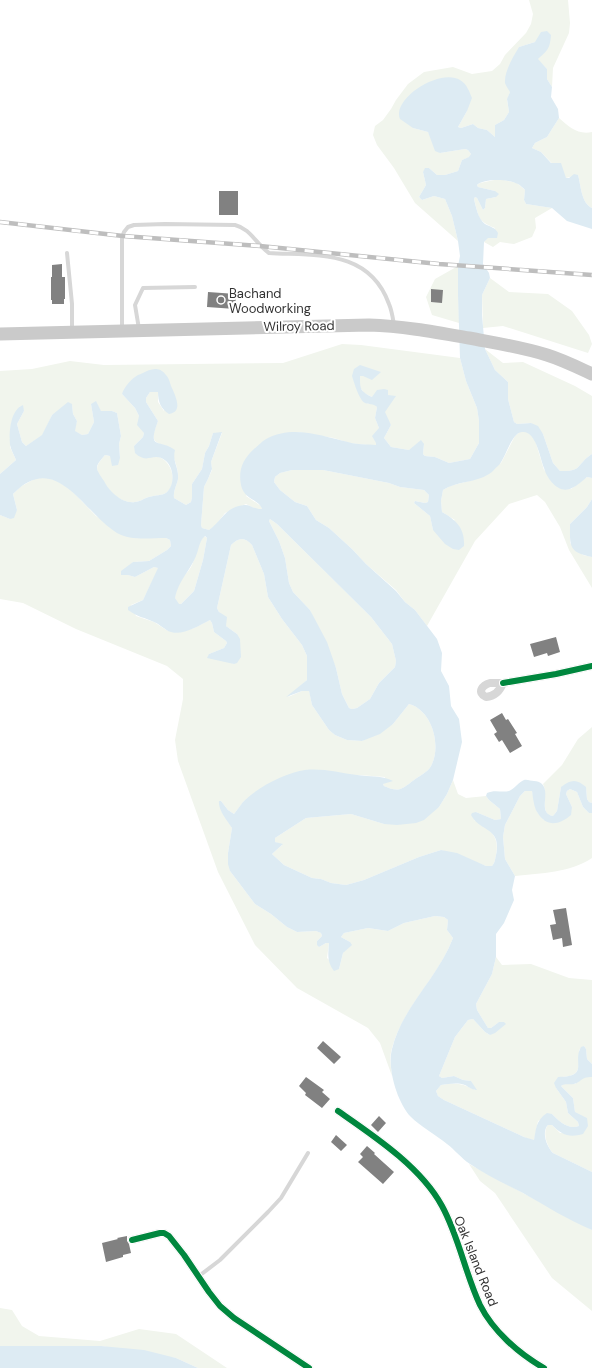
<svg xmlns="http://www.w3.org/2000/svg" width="592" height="1368" font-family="'DM Sans',sans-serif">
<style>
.green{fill:#f1f5ed}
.water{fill:#ddebf3;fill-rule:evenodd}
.building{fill:#818181}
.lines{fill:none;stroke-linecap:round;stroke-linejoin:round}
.service{stroke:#d7d7d7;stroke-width:4}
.minor{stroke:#d7d7d7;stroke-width:8}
.primary{stroke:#cacaca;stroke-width:13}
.rail-casing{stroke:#bebebe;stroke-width:4.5}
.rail{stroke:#fff;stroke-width:3;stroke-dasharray:9;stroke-linecap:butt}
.cycleway-casing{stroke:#fff;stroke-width:8}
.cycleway{stroke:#00873e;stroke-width:6}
.poi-dot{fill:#7a7a7a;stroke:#fff;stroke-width:1.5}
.labels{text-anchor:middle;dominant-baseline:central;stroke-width:4;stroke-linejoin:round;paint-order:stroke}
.poi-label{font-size:13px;fill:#333;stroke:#fff;text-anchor:start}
.street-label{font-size:13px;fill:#333;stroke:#fff}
</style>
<rect width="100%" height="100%" fill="#fff"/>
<path class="green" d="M529,0H568L570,23L569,33L553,68L552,87L547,79V69L537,59L535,42L519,47L510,92L507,100L509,112L504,120L495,125V137L487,130L478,128L473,124L461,128L458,127L467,111L413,128L428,132L440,153L465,149L468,150L471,154L470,157L462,160L458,171L445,175H437L429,168L423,172L426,185L419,197L422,200L434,196L445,199L452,216L458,241L415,203L394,168L377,145L373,135L375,126L383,120L391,109L396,100L408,84L424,72L453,67L472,74L492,71L500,64L505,55L526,33L531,24L533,14Z
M559,118C569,127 578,135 592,132V208C581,203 581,185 578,175L566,178L541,152L532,148L535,143L547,137Z
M499,179L517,183L525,190L524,200L526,204L552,208L535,218L536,228L532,237L514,244L500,242L493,247L484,242L495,228C477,221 479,217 474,199L475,197L477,198L483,210L485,208L486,199L496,197L495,191L478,187L477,185L480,183Z
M458,266L459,323L432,315L426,297L435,279Z
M490,278L509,292L548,294L572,311L589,335L592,344L588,353L503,326L483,328L482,295Z
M342,344L361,345L460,358L466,381L477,408L479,421V443L470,459L449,463L435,457L425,456L423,454L424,444L409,450L391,447L384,438L391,425L372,397L364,393L360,387V376H363L354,369L365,403L375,404L377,407L375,418L379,428L376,446L349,443L334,438L298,432L246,496L261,506L262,509L258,510L246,504L225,513L215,526L209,530L202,528L201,525L204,487L208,479L212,470L211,462L222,433H213L209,446L205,453L202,469L192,484V497L191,502L186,505L174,498C173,491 177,485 178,479C179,468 173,457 170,447C150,442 151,439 158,421L146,402V398L150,392H158V402L164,411L166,375L122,394L135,408L139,416L144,433L143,437L134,446L143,458C147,458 152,456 155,456C171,458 179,482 167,492C163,496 154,495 149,497C144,498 140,502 135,502C122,504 111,493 105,484C95,469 94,468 105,455L120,458L119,444L121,436L117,413L112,411H101L91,404L94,422L88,434L82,435L74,431L77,421L73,414L72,404L52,415L43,435L26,446L22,442L17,424L24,411L20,406L10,447L16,460L0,474V371L32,369L70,361L104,365L283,363Z
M485,349L503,363L523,362L575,386L592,396V454C576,464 583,472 560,471L553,463L543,434L531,423L517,424L514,422L508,399V382L495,370Z
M521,431L527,432L531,435L535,440L544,470L571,489L587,477L592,478V499L587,507L570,524V543L583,555L592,557V588L569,550L560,527L545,502L537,495L509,504L475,541L427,626L415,610L405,602L396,590L366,564L352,549L329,528L316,520L307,506L295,502L280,490L274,482L275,477L280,473L292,470H323L389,483L400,487L424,490L429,495L428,502L425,503L415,501L414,503L430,516L433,530L455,520L442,512L441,501L443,490L450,486L473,480L501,463L515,436Z
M38,477H45L57,481L70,489L96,516L135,538H166L170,540L171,546L167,550L149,561L133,562L121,575H128L135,577L154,567L159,568L143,600L131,605L136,616L154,622L168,631L192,629L210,620L212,623L214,632L226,641L227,643L224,648L209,654L234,664L237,634L226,626L217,608L231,545C239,537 245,537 252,545L264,574L268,597L282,619L302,645L307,656V680L288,697L302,691L309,690L312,705L329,730L335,735L347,740L362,741L393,724L409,704C432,710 442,746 431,766C428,772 419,776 414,780C402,789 399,793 384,786L383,784L385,777L359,775L244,801L234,814L228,810L221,801V810L232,828L228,853L230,871L255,904L271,914L287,927L297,932L316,931L321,933L322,936L317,941L319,947L326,943H329L327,958L339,969L343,953L350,942L341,937L344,933L368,928L388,931L404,923L435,916L444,917L448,920L447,930L453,938C438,978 403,1007 392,1048C389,1057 391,1067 392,1076L380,1043L368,1028L297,988L255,945L218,872L178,761L175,740L183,699V679L167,666L76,629L23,603L0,599V515L10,519L17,510L13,494L20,487Z
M270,519L277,524L371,617L392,644L396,661L395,667L379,683L370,699L357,708L352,709L349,708L342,694L336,668L310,610L293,592L289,583L285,558L279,541L269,521Z
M204,536L207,538L203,560L194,591L181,604H178L175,598C176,590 178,583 183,577C185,574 189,571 191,567C196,558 197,544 204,536Z
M592,727V803L589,802L587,799L586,788L561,787L557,811L553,816L548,815C541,806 548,794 543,784L562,765L578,739Z
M453,780L458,794L466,798L486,796L489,800L500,809L501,819L495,820L476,812L474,820C489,829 500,835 496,855C495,859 495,863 492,866H486L441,850L419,857L364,880L346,885L331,883L321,879L312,878L284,865L272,854L282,845L275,842V838L306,818L351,814L384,824L439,807L447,794Z
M570,789L577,792L583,807L589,813H592V858C569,873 542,873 515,876L505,859L503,837L505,825L520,796L525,791H532L537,812L544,820L572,807L566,794L567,791Z
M496,957L502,965L531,964L569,978L592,980V1064L587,1059L586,1049L584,1046L579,1050C579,1070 581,1077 558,1077L556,1088L566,1102L568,1113L578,1122L579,1126C568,1130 559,1121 552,1114L538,1121L534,1141L524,1137L444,1100L438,1096L436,1091L441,1085C456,1083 461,1083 475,1090L471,1081L463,1080L454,1076L442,1078L439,1076L455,1037L468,1020L473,1019L485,1032L490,1035L499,1022L491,1028H488L477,1010L476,1004L492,974Z
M584,1077H592V1172L553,1153C547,1147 542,1132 548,1125H552L560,1133L583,1134L575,1112L573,1098L561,1086L563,1084H575Z
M469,1164L592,1230V1311L552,1278L495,1193L480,1181Z
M0,1308L12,1310L22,1326L39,1336L100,1341L139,1329L176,1334L227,1368H198L176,1358L101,1346H0Z"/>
<path class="water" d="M547,31L551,35C550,49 547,51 538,59L547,69V79L552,87L551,97L558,109L559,118L547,137L535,143L532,148L541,152L551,163H561L566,178H569L574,174L578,175C581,185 581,203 592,208V229L567,221L552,208L526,204L524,200L525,190C523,188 520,185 518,184C509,179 484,178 477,185L478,187L495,191L499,194L496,197L486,199L485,208L483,210L477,198L475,197L474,199C476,207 478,219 485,224C490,227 495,227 498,233L497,238H488L484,242L483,264L489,273L490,278L482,295V315L485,349L495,370L508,382V399L514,422L517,424L531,423L538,426L543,434L553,463L560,471C583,472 576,464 592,454V478L587,477C582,481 577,486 572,488C559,495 547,479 544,468C540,458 536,430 522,432C511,433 506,458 498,466C495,468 493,472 489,474C475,483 457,481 443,490L441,501L442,512C456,520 465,528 464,546L459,550L453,549L445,544L433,530L430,516L414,503L415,501L425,503L428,502L429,495L424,490L400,487L389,483L323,470H292L280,473L275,477L274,482L280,490L295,502L307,506L316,520L329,528L352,549L366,564L396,591L405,602L415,610L437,639L442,653L441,671L449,686L451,706L459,719L462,742L453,780L447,794L439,807L424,820L416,823L397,825L384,824L351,814L306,818L275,838V842L283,844L272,854L284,865L312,878L321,879L331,883L346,885L364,880L419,857L441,850L457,853L486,866H492C495,863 495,859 496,855C502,827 480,832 471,815L472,813L476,812L495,820L501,819L500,809L489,800L486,796L487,793C495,789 502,793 509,791C514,789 519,782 524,780C527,779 531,781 534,781C537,781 540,782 542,784C551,793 537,813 553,816L557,811L561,787C571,779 577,779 586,787L587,799L589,802L592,803V813H589L583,807L577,792L570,789L567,791L566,794L572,807L571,815C559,825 547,828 537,812C534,807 533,798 532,791H525L520,796L505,825L503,837L505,859L515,876L512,890L514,900L504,923L496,934V957L492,974L476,1004L477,1010L488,1028H491L499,1022H504L506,1024L495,1033L490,1035L485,1032L473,1019L468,1020L455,1037L439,1076L442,1078L454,1076L463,1080L471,1081L477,1090C472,1090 469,1087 465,1085C457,1082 449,1084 441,1085L436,1091L438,1096L444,1100L524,1137L534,1140C536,1129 536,1120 547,1113L552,1114C559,1121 568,1130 579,1126L578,1122L568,1113L566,1102L556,1088L554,1083L558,1077C590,1077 572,1062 581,1047L584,1046L586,1049L587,1059L592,1064V1077C580,1077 582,1082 574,1084C569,1085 565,1083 561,1086L573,1098L575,1112L587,1118L588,1126L583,1134C569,1138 562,1135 552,1125H548C541,1132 547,1147 553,1153L592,1172V1230C568,1220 546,1206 523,1193C505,1184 486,1175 470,1164C461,1158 455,1150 447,1144C437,1136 419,1125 411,1117C397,1102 387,1068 392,1049C402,1007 438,978 453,938L447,930L448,920L444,917L435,916L404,923L388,931L368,928L344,933L341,937L350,942L352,945L343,953L339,969L334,971C327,962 328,954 329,943H326L319,947L317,945V941L322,936L321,933L316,931L297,932L287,927L271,914L255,904L230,871L228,864V853L232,828C227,820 218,810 219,801H221L228,810L234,814C237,810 240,806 243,802C256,788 287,772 305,770C323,768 340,773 357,775C370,777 381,775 393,781L383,784L384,786C399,793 402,789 414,780C419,776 428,772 431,766C442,746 432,710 409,704L393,724L380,734L362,741L347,740L335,735L329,730L312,705L309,691H302L286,697L307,680V656L302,645L282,619L268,597L264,574L252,545C245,537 239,537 231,545L217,608L219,612L227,617L226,626L237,634L240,639L241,657L237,663L234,664L207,658L209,654L224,648L227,643L226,641L214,632L212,623L210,620C198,626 181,637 168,631C163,628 159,624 154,622C144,617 139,618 128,610V607L143,600L158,568L154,567L135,577L128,575H121V571L133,562L149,561L167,550L171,546L170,540L166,538C150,538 131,541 117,533C83,512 56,449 13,494L17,510L14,518L10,519L0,515V474L16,460C14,455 11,450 10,445C9,433 10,410 23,405L24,411L17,424L22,442L26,446L42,435L52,415L68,402L72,404L73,414L77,421L75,431L82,435L88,434L94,422L91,404L96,401L101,411H112L117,413L121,436L119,444L120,458L118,465L112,466L110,456L105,455C94,468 95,467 104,481C109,491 122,504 135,502C140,502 144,498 149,497C154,495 163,496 167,492C175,485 174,468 166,461C156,453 151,460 143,458C140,457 137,455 135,453L134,446L143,437L144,433L137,425L139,416L135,408L122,394C124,387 132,378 138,375C144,373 149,369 156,369C160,369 164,372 166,375C169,378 170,383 171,386C175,395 184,412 169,414C161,409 158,402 158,392H150L146,398V402L158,421C147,451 159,438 175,450C172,462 179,467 178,479C177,485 173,491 174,498L186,505L191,502L192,497V484L202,469L205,453L209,446L213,433L222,432L211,462L212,469L208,479L204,487L201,525L202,528L209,530C222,521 225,507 244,505C250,504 255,510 262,509C259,499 244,500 241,485C238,470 243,459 254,449C258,446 263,440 268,438C293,425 323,436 348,442C357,445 367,444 376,445V443L372,436L379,428L375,418L377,407C373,403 369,405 365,403C359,400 354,382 352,376L354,369L360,365L381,372L372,380L363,376H360C360,389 360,391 372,397L377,390L384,389L388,390V395L396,396L385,412L391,425L384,438L391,447L409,450L421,440L424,444L423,454L425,456L435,457L449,463L470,459L479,443V421L477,408L466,381L460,358L458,295V266L460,256L458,241L452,216L445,199L434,196L422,200L419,197L426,185L423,172L425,168H429L437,175H445L458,171L462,160L469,157L471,154L468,150L465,149L440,153L435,151L428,132L413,128L400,119C399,117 399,115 399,113C401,92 443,69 460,80C467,84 469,91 472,98L467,111L458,127L461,128L473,124L478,128L487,130L495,137V125L504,120L509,112L507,99L510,92C509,90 506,86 505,83C504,72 513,57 519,47L535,42L541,32ZM270,519L277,524L371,617L392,644L396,661L395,667L379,683L370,699L357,708L352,709L349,708L342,694L336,668L327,642L310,610L293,592L289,583L285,558L279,541L269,521ZM205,536L207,538L203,560L194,591L181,604H179L175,598C178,581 190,571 196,556C199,549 199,541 205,536Z
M592,499V557C568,552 570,546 570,524L587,507Z
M0,1346H101L144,1350L176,1358L198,1368H0Z"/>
<path class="building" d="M219,191H238V215H219Z
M62,264V277H65V299H64V304H52V300H51V277H52V265Z
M431,289L443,290L442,303L431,302Z
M208,292L236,294L235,309L207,307Z
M556,637L560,652L548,656L547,653L534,657L530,644Z
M502,713L506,720L508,719L517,733L515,734L522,746L510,753L502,740L499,742L494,734L497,732L490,720Z
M566,908L572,945L563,947L562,938L553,940L550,925L556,924L553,910Z
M323,1041L341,1057L334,1064L317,1048Z
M306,1077L324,1090L322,1092L330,1099L322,1108L305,1095L306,1093L299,1086Z
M379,1116L386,1123L378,1132L371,1125Z
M336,1135L347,1145L341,1151L331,1142Z
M367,1146L375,1153L374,1154L394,1172L383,1184L358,1162L363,1157L360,1154Z
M127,1236V1241L129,1244L131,1253L123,1255V1257L106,1262L102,1243L118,1239L117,1238Z"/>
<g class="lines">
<path class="service" d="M67,253L72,304V331
M122,329V238L124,232L128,227L134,225L165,224L235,225C251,229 255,243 269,253C316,256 369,249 389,304C392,311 393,319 394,325
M139,329L135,305L143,288L195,287
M199,1276L220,1260L268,1212L281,1198L308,1153"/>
<path class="minor" d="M490,683H503C500,691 495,696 486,697C476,692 483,685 490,683Z
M503,683L556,674L592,666
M338,1111C374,1136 421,1167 442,1206C459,1237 465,1273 480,1305C493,1331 519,1354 544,1368
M132,1240L160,1233H164L169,1236L184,1255L209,1292L220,1306L234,1318L309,1368"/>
<path class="primary" d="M0,334L369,325C403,326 435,332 469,338C495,343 522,347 547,355C563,360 577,367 592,374"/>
<g class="rail-casing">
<path id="rail" d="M0,222L123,236L260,246L439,264L592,275"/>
</g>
<use href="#rail" class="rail"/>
<g class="cycleway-casing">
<path id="cycleway" d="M503,683L556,674L592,666
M338,1111C374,1136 421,1167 442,1206C459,1237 465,1273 480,1305C493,1331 519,1354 544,1368
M132,1240L160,1233H164L169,1236L184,1255L209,1292L220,1306L234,1318L309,1368"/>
</g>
<use href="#cycleway" class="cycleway"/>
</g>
<circle class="poi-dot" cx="221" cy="300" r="4"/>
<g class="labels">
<g class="poi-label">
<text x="229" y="293">Bachand<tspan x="229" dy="15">Woodworking</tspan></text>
</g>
<g class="street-label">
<text transform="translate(299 326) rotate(-1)">Wilroy Road</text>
<text transform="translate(476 1261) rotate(68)">Oak Island Road</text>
</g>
</g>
</svg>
